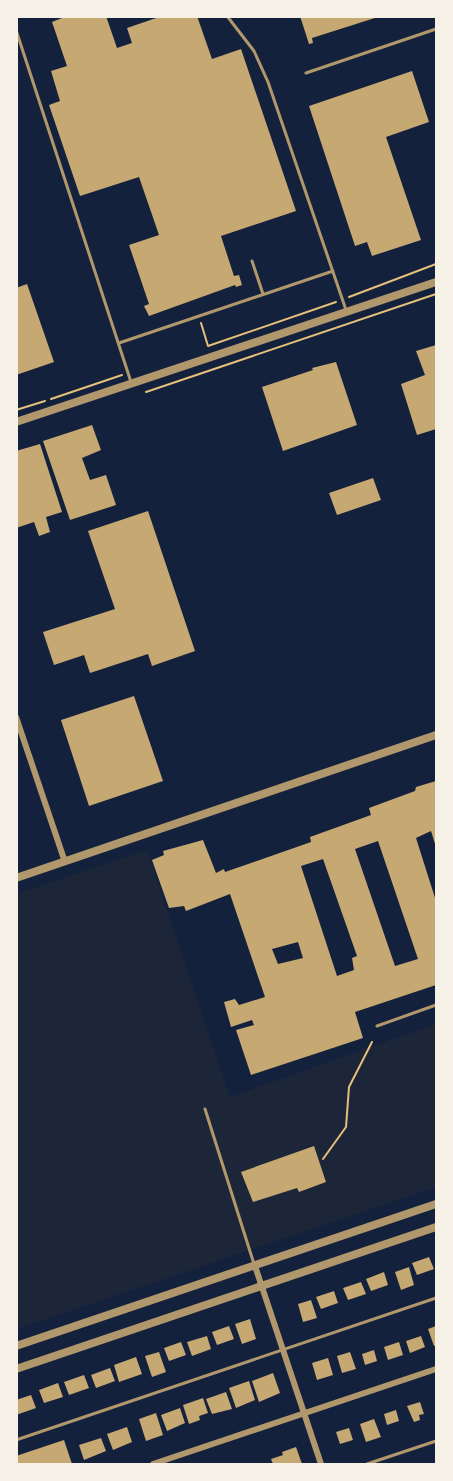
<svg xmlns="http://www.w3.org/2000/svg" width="453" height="1481" font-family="Arial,sans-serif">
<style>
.green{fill:#1d2539}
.building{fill:#c6a872;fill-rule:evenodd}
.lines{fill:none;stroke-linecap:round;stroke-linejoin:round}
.path{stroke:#e5c07b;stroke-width:2}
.service{stroke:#b1986c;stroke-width:3}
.minor{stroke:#b1986c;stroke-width:6}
.tertiary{stroke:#b1986c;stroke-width:8}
</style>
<rect width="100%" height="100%" fill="#14213d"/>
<path class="green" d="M147,850L230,1097L436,1024V1187L17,1329L16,894Z"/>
<path class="building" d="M67,16H106L117,48L132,43L127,28L162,16H197L212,59L241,49L296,211L221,236L234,276L239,275L242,285L236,287L235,285L149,316L144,306L149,304L129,245L159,235L139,177L80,196L49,105L60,101L51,71L67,66L52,22Z
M300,16H378V17L312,38L313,43L309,44Z
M412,71L429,122L386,137L421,240L372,256L367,242L355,246L309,106Z
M27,284L54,362L16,375V288Z
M436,345V429L417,435L401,384L425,375L416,351Z
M336,362L357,425L283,451L262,387L313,370L312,368Z
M92,425L101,450L82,458L90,480L106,475L116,505L70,520L43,441Z
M40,444L62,512L46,517L50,532L39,536L34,522L16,528V451Z
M373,478L381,500L337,515L329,493Z
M148,511L195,651L152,666L148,654L90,673L84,655L54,665L43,632L115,609L88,531Z
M134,696L163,781L89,806L61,720Z
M436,781V847L431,831L416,838L436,901V985L355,1012L363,1038L251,1075L236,1030L254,1025L252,1020L231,1027L224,1002L235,999L239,1005L265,997L230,894L186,911L184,906L169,908L152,860L164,855L163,851L203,840L216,873L224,869L225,872L311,842L310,837L371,815L369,808L415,791L416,787ZM378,841L418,959L395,966L355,849ZM323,859L357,956L352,958L354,970L337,976L301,866ZM298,942L303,958L278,964L272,949Z
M314,1146L326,1182L299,1192L297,1188L253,1202L241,1172Z
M429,1257L434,1269L417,1275L412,1263Z
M409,1267L414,1285L401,1290L395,1272Z
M384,1272L388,1285L371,1291L366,1279Z
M361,1282L366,1294L348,1300L343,1288Z
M334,1291L338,1303L321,1309L316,1297Z
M311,1300L317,1318L303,1322L298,1304Z
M250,1319L256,1339L242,1344L235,1324Z
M229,1326L234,1339L217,1345L212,1332Z
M436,1326V1345L434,1346L428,1329Z
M207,1336L211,1349L192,1356L187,1342Z
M421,1336L425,1347L410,1353L406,1341Z
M181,1342L186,1355L169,1361L164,1348Z
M399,1342L403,1355L388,1360L384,1347Z
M374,1350L377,1361L365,1365L362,1354Z
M159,1352L166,1372L152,1377L145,1356Z
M350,1352L356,1369L342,1373L337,1356Z
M136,1357L142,1374L119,1382L114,1365Z
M328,1358L333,1375L317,1380L312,1363Z
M110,1368L115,1381L96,1388L91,1375Z
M273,1373L280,1393L259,1402L252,1381Z
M84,1375L89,1388L69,1395L64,1382Z
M249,1381L255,1400L236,1408L229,1388Z
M58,1383L63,1397L44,1403L39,1390Z
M226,1392L232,1409L212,1414L206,1399Z
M31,1395L36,1408L16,1415V1400Z
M203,1398L208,1413L199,1416L200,1420L189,1424L183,1405Z
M420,1402L424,1414L419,1415L420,1420L414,1422L407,1406Z
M180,1408L185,1423L167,1431L161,1415Z
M396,1410L399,1421L387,1425L384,1414Z
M156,1413L163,1435L146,1441L139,1419Z
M374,1419L381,1437L366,1442L360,1424Z
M127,1427L132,1442L113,1450L107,1434Z
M349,1428L353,1440L340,1444L336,1432Z
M101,1438L106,1451L84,1460L79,1445Z
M64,1440L72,1464H16V1456Z
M296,1447L302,1464H273L271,1459L283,1455L282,1452Z"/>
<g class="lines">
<path class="path" d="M349,297L436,264
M201,323L208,346
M208,346L336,302
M146,392L436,294
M51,399L122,375
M16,410L45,401
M323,1159L346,1127L349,1087L372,1042"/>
<path class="service" d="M227,16L254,51L268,82L346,310
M16,30L131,382
M306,73L436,29
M252,261L263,294
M119,343L333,271
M377,1026L436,1005
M205,1109L254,1264
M16,1440L436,1298
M367,1464L436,1441"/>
<path class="minor" d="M16,717L65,862
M255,1266L321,1464
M153,1464L436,1369"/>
<path class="tertiary" d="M16,422L436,282
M16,878L436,735
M16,1346L436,1204
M16,1369L436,1227"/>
</g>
<rect width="453" height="1481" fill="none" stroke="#f6f1e7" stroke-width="36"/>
</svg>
